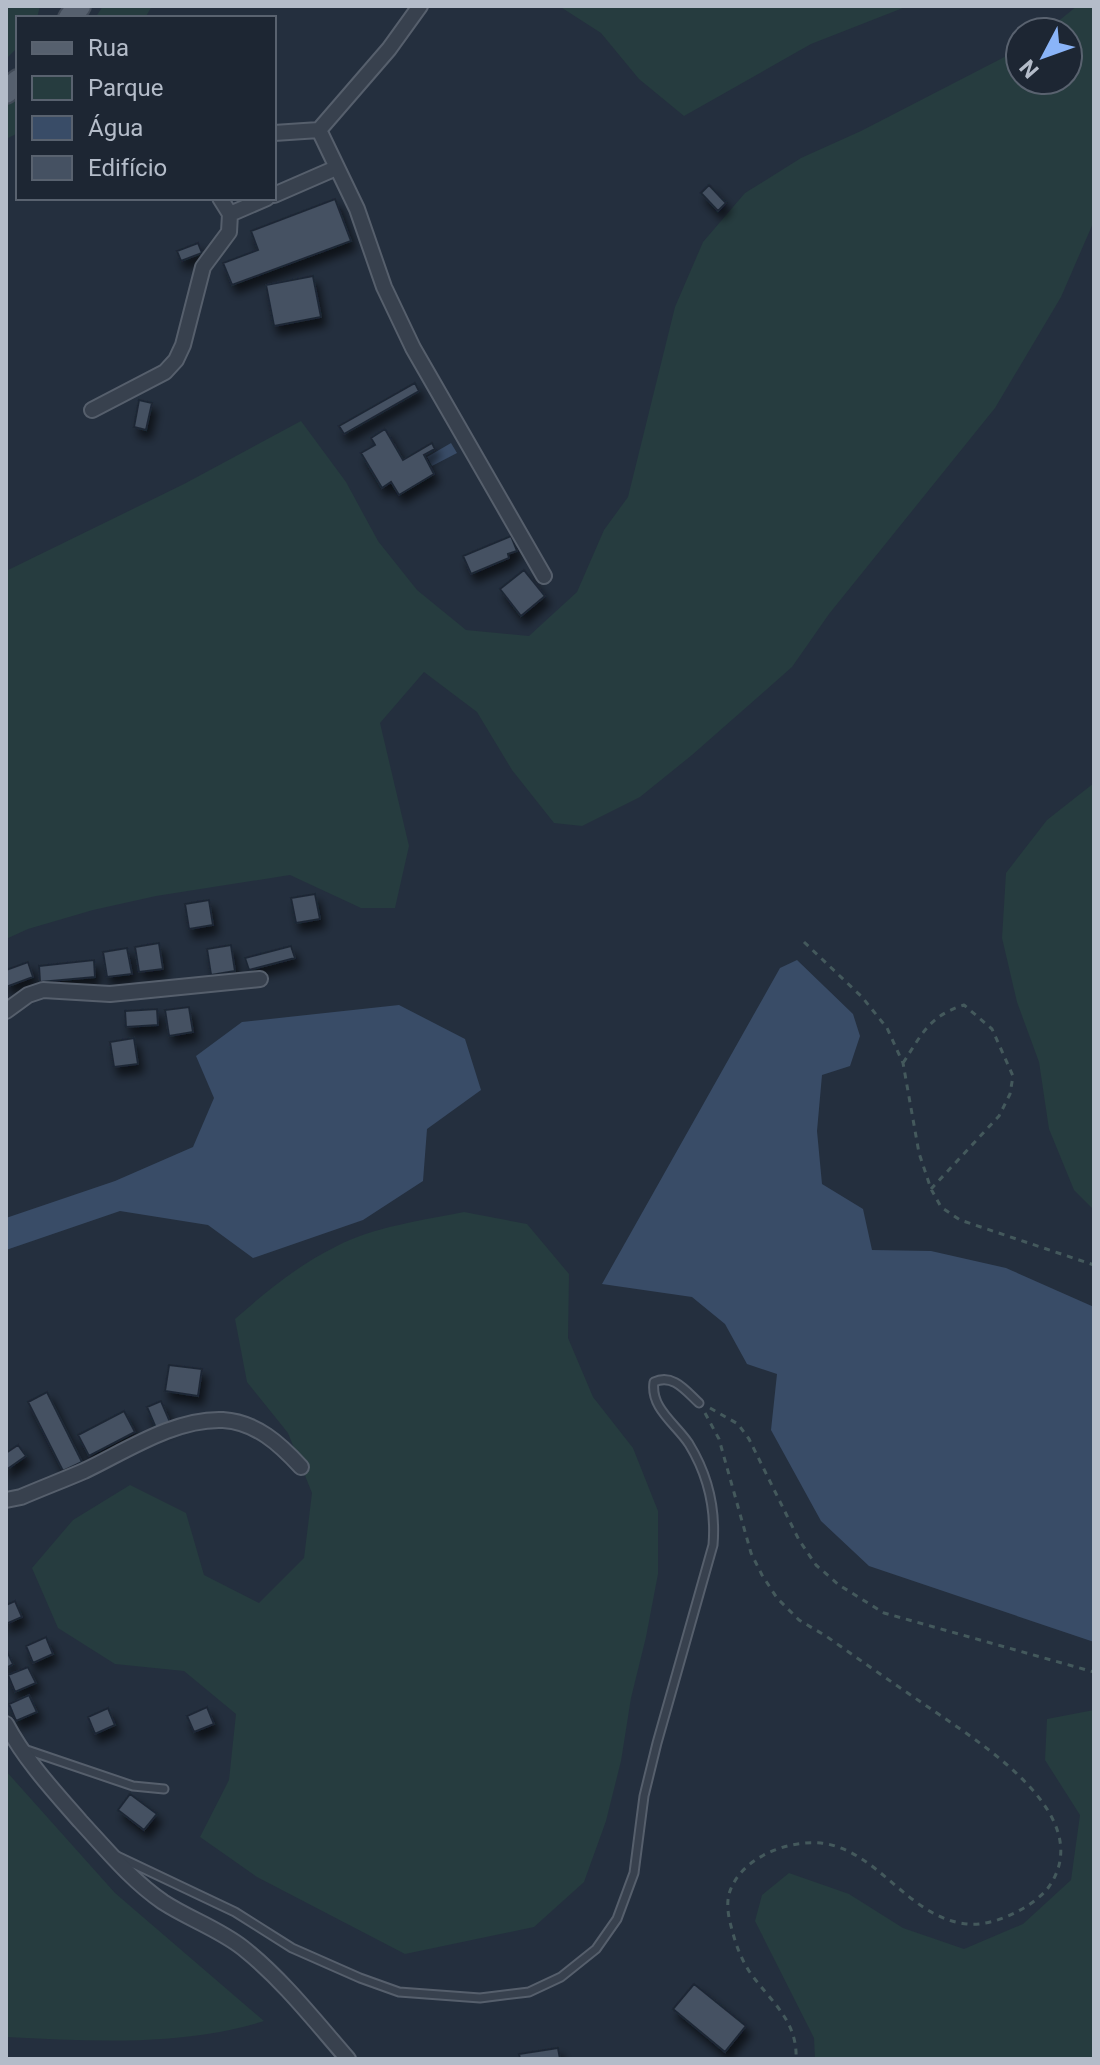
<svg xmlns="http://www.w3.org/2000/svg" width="1100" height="2065" font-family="Roboto,sans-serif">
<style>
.green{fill:#263c3f}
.water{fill:#394c67}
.building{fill:#455162;stroke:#1f2835;stroke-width:2;filter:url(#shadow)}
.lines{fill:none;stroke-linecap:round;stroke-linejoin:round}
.service-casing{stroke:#565f6c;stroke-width:11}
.minor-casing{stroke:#565f6c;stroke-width:18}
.primary-casing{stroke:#414a57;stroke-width:26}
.path{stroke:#44595c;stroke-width:3;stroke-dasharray:6 6;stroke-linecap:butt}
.service{stroke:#38414e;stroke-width:7}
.minor{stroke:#38414e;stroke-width:14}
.primary{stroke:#56606e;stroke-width:22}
</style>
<defs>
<filter id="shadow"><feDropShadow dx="4.5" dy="8" stdDeviation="4" flood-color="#0009"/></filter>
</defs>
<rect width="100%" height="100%" fill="#242f3e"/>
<path class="green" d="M6,6H40L37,18H18V47L6,59Z
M103,6H152L145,18H95Z
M559,6H908L811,44L684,116L639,79L601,33Z
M1077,6H1094V221L1061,297L995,408L829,614L792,667L692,755L640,797L582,826L554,823L512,770L477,712L424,672L380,723L409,846L395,908H361L290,875L156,896L93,910L28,929L6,939V571L184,484L301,421L346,482L378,541L417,590L466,630L529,636L577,592L604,530L628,497L675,307L703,242L745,193L801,158L861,131L1020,49V80H1068V32H1045Z
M18,95V133L6,139V104Z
M1094,783V1210L1074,1190L1049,1129L1039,1062L1017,1002L1002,938L1006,873L1047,820Z
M464,1212L527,1224L569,1274L568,1338L593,1397L633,1448L658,1511V1574L646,1637L631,1698L621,1761L606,1821L584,1882L534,1927L405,1954L257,1877L200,1837L229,1780L236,1714L184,1671L115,1664L58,1628L32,1568L73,1520L130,1485L186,1513L204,1575L259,1603L304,1558L312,1493L288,1433L247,1382L235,1319C267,1291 298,1265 337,1246C373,1227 424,1220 464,1212Z
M1094,1710V2059H815L814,2038L755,1921L762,1895L789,1873L849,1894L903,1928L964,1949L1023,1924L1071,1880L1080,1815L1045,1760L1047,1719Z
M6,1771L115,1893L264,2021C181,2047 92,2041 6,2037Z"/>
<path class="water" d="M451,443L457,453L432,466L427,457Z
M797,960L853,1014L860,1036L850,1066L822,1075L817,1131L822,1184L863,1209L872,1250L931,1251L1006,1268L1094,1307V1642L869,1566L821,1521L771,1430L777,1374L747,1364L725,1324L692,1297L602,1284L780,968Z
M399,1005L465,1039L481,1090L427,1129L423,1181L363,1220L253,1258L208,1225L120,1211L6,1250V1218L115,1181L193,1147L214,1098L196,1056L242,1022Z"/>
<path class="building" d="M709,185L726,203L718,211L701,193Z
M335,199L351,241L232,285L223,263L258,250L251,231Z
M198,243L202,253L181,261L177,251Z
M313,276L321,317L274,326L266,285Z
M415,383L419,391L344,434L339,426Z
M139,400L152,403L146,430L134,427Z
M385,429L403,460L432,443L435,449L424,455L434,474L399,495L391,482L382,488L361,453L375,445L371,438Z
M511,536L517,551L508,554L509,558L471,574L463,556Z
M524,570L545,596L521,616L500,589Z
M315,894L320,919L296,923L291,898Z
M209,900L213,925L189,929L185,904Z
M159,943L163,969L139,972L135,947Z
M231,945L235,971L211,975L207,949Z
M291,946L295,958L249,970L245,958Z
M127,948L132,974L107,977L103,952Z
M94,960L95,977L40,982L39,966Z
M28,962L33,977L6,987V970Z
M189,1007L193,1032L169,1036L165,1010Z
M157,1009L158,1025L126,1027L125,1011Z
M134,1038L138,1064L114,1067L110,1042Z
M169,1365L202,1369L198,1396L165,1391Z
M47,1392L82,1462L63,1471L28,1402Z
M161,1401L170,1422L156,1428L147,1407Z
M124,1411L135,1432L89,1456L78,1435Z
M18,1445L26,1456L6,1470V1453Z
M15,1601L22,1617L6,1624V1605Z
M46,1637L53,1654L33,1663L26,1646Z
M6,1649L13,1664L6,1668Z
M28,1667L36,1683L15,1692L8,1675Z
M29,1695L37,1712L16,1721L9,1704Z
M207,1707L214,1724L194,1732L187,1716Z
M108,1708L115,1725L95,1734L88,1717Z
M130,1794L157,1814L144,1830L118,1810Z
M694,1984L746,2026L725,2052L673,2009Z
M558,2048L560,2059H520L519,2054Z"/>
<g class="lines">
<g class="service-casing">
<path id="service" d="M24,1749L133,1786L164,1789
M117,1856L235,1912L292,1948L360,1978L399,1992L480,1998L529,1992L561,1977L596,1949L617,1919L634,1873L644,1796L657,1743L713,1545C716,1509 708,1475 689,1444C676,1424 650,1408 654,1382C673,1373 686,1391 699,1403"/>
</g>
<g class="minor-casing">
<path id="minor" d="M319,130L357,209L384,287L413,348L544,576
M274,133L319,130L389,49L420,6
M274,195L336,168
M230,214L267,198
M92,410L165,372L176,360L183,345L203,267L229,232L230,214L220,198
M6,1011L28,995L43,990L110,994L260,979
M6,1500L21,1497C42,1488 63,1480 84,1471C126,1451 175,1418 223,1420C256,1422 280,1444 301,1467
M6,1724C25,1760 53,1790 80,1821C106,1849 131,1880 163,1902C189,1919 219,1929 243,1948C283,1980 314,2020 348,2059"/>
</g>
<g class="primary-casing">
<path id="primary" d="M70,18L79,6
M6,92L18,81"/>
</g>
<path class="path" d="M804,942L862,997L887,1028L903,1063L919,1153L931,1189L941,1207L960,1220L1094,1265
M903,1063C922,1034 929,1016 964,1005L992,1029L1013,1076L1010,1094L999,1116L931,1189
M710,1408L738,1424L749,1439L799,1540L816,1565L839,1585L884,1613L1094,1672
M705,1413L719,1439L751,1553L762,1575L777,1598L799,1620L826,1636C861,1661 896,1685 931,1709C980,1743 1100,1816 1048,1888C1032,1908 993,1927 967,1924C908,1918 879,1850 821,1843C788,1840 742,1857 730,1891C726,1902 728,1915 731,1926C735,1942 740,1957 749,1971C769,2000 798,2020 796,2059"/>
<use href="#service" class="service"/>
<use href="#minor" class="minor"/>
<use href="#primary" class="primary"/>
</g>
<rect width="1100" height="2065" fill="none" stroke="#b4bcc9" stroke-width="16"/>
<rect x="16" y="16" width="260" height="184" fill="#1d2633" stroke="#59626f" stroke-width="2"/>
<rect x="32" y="42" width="40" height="12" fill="#56606e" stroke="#59626f" stroke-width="2"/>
<text x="88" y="56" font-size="24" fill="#b4bcc9">Rua</text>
<rect x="32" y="76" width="40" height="24" fill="#263c3f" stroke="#59626f" stroke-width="2"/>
<text x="88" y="96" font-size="24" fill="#b4bcc9">Parque</text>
<rect x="32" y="116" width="40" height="24" fill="#394c67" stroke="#59626f" stroke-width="2"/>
<text x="88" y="136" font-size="24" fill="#b4bcc9">Água</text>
<rect x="32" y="156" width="40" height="24" fill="#455162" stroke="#59626f" stroke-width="2"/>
<text x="88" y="176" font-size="24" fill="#b4bcc9">Edifício</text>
<g transform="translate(1044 56) rotate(229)"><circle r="38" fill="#1d2633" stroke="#59626f" stroke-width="2"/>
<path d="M0-6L14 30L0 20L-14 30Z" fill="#8ab4f8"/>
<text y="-12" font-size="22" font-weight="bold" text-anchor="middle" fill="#b4bcc9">N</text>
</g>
</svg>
